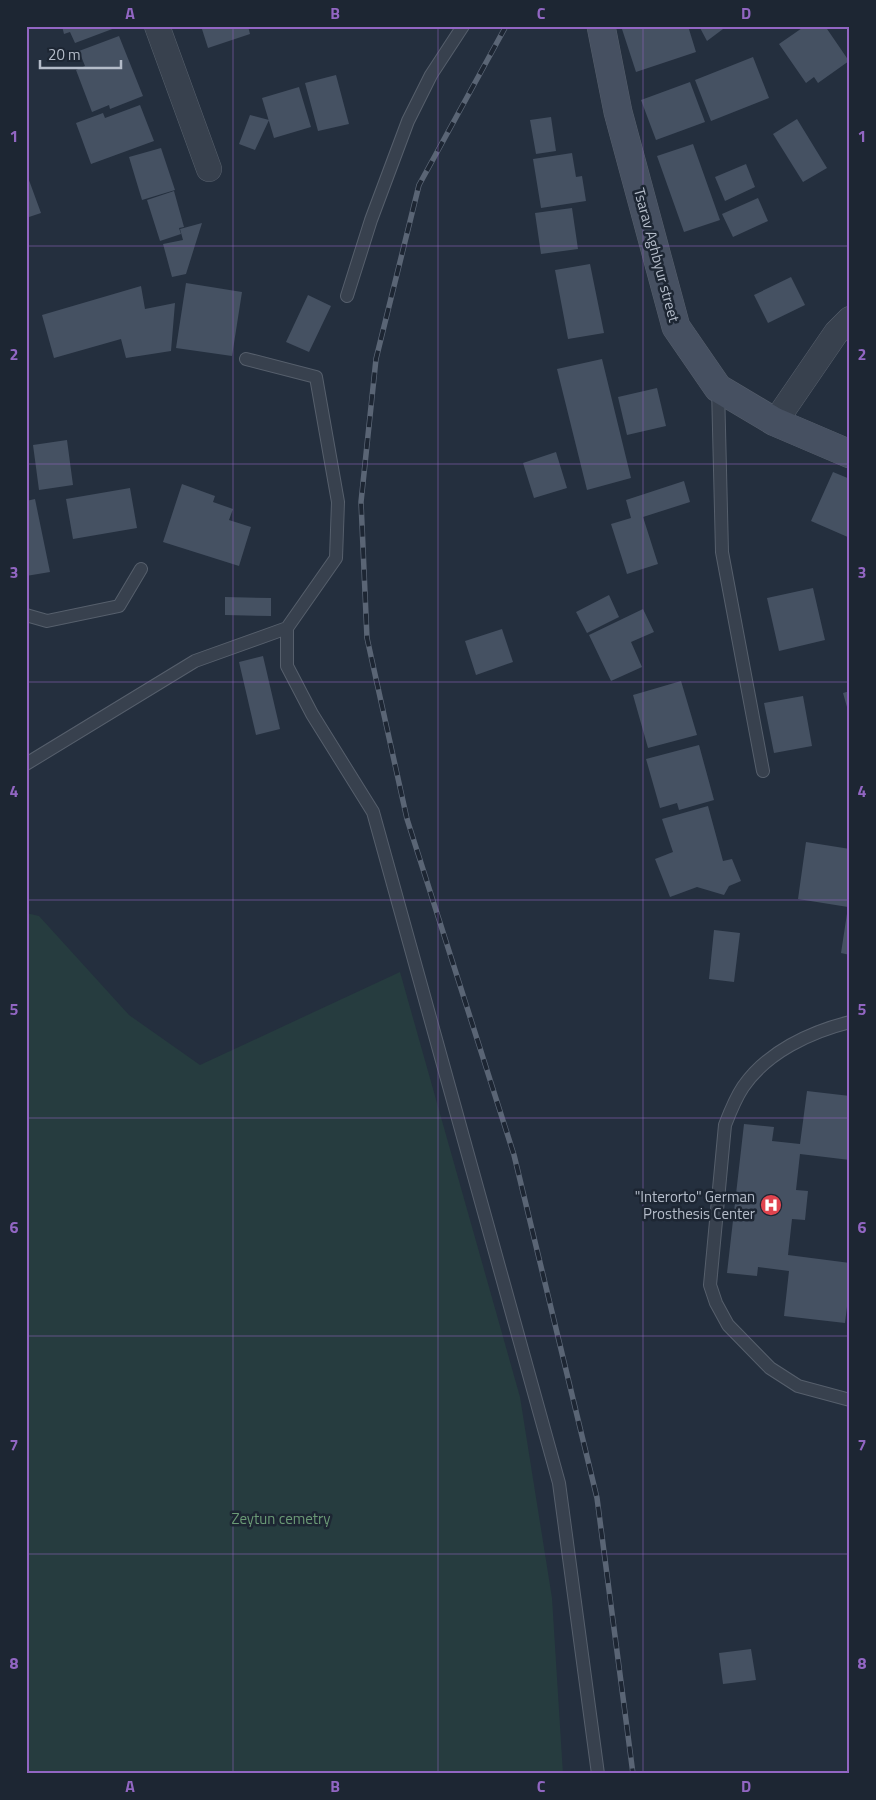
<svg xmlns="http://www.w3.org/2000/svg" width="876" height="1800" font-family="'Titillium Web',sans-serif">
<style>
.green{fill:#263c3f}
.building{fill:#455162}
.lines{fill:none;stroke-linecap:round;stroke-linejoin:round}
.lane-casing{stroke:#565f6c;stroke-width:14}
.street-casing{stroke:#565f6c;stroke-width:26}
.secondary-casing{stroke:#565f6c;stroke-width:29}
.lane{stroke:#38414e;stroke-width:12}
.street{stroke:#38414e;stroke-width:25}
.secondary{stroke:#465061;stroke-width:28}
.rail-casing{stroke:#5a6575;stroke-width:5.5}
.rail{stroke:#1d2633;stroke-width:4;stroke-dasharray:11;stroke-linecap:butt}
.grid{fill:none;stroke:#9266c3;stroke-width:1;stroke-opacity:0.55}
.labels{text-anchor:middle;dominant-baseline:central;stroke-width:5;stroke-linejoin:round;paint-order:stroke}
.street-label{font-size:15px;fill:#b4bcc9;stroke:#1d2633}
.poi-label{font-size:15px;fill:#b4bcc9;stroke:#1d2633;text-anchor:end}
.park-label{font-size:15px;fill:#6b9a76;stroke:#1d2633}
.neatline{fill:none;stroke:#9266c3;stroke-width:2}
.grid-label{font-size:16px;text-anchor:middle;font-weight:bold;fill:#9266c3}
</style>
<rect width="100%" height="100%" fill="#242f3e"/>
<path class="green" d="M26,913L39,916L129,1015L200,1065L400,972L520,1397L552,1598L563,1774H26Z"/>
<path class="building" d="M62,26H115V28L75,43L70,32L64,34Z
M201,26H248L250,34L208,48Z
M621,26H678L679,29L688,26L696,52L636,72Z
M699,26H727L707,41Z
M805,26H825L849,61L818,83L814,77L806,83L779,44Z
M119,36L143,96L110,109L109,105L92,112L76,70L85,66L79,51Z
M753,57L769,98L711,121L695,80Z
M336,75L349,124L318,131L305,83Z
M690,82L705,122L656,140L641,100Z
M299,87L311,127L274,138L262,98Z
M140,105L154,141L91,164L76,123L103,113L105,118Z
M250,115L269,120L255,150L239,144Z
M551,117L556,151L536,154L530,120Z
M797,119L827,168L803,182L773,134Z
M693,144L720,220L684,232L657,156Z
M161,148L175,190L142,200L129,157Z
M572,153L576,177L582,176L586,201L541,208L533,159Z
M746,164L755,187L725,201L715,177Z
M26,172L41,213L26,218Z
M174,191L184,227L179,228L181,234L160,241L147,200Z
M758,198L768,221L733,237L722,214Z
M572,208L578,249L541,254L535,213Z
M202,223L186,274L172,277L163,244L183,240L180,229Z
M590,264L604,333L568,339L555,270Z
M791,277L805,305L768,323L754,295Z
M186,283L242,292L232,356L176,348Z
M141,286L145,309L175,303L171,351L126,358L121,339L54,358L42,315Z
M308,295L331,306L309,352L286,342Z
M602,359L631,478L587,490L557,369Z
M657,388L666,426L627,435L618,397Z
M67,440L73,485L39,490L33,445Z
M556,452L567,488L534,498L523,463Z
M833,472L850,479V538L811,521Z
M684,481L690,502L643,517L658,564L627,574L611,524L631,518L626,500Z
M182,484L215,496L213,502L233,509L229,520L251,527L239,566L163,542Z
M130,488L137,528L73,539L66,499Z
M35,499L50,572L26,576V501Z
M813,588L825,640L779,651L767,598Z
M609,595L619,617L587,633L576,612Z
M225,597L271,598V616L225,615Z
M643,609L654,632L631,642L642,667L611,681L589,635Z
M502,629L513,662L476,675L465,641Z
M263,656L280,729L256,735L239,662Z
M681,681L697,735L648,748L633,695Z
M850,691V714H849L843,693Z
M803,696L812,746L774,753L764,703Z
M699,745L714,800L679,810L677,803L660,808L646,759Z
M708,806L723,861L732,859L741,881L729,886L724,895L697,887L670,897L655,859L673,852L662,819Z
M806,842L850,849V955L841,953L848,907L798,899Z
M714,930L740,933L734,982L709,979Z
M807,1091L850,1096V1160L800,1154L796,1190L808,1191L805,1220L792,1219L788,1255L850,1263V1282L845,1323L784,1316L789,1271L758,1267L757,1276L727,1273L744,1124L774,1127L772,1141L800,1144Z
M751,1649L756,1680L723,1684L719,1653Z"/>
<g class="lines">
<g class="lane-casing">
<path id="lane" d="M347,296L371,220L408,121L431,75L463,26
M718,388L722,552L763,771
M26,615L47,621L119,606L141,569
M287,628V666L312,714L373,812L559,1483L598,1774
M26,764L195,661L287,628L336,558L338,502L316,377L246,359
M850,1022C810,1032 767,1052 743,1087C735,1099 730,1112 725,1125L710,1285L716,1303L728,1325L770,1368L798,1386L850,1400"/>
</g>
<g class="street-casing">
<path id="street" d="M157,26L209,169
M775,422L836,333L850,319"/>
</g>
<g class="secondary-casing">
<path id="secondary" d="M601,26L618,112L676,327L718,388L775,422L850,454"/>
</g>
<use href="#lane" class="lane"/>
<use href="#street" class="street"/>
<use href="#secondary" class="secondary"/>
<g class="rail-casing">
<path id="rail" d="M506,26L419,185L376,359L361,502L367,638L407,819L514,1155L597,1498L633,1774"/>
</g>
<use href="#rail" class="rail"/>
</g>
<path class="grid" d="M233,26V1774M438,26V1774M643,26V1774M26,246H850M26,464H850M26,682H850M26,900H850M26,1118H850M26,1336H850M26,1554H850"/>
<defs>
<g id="hospital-disc" transform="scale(1.125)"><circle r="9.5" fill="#e0444e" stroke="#1d2633"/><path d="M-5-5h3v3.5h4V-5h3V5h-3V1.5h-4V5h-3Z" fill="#fff"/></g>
</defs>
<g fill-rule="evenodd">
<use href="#hospital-disc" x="771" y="1205"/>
</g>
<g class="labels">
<g class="street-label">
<text transform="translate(657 255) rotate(75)">Tsarav Aghbyur street</text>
</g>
<g class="poi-label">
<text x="755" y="1196">"Interorto" German<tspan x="755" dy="17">Prosthesis Center</tspan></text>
</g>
<g class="park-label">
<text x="281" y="1518">Zeytun cemetry</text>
</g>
</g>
<rect width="876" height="1800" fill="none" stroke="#1d2633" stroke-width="55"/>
<path d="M40 60v8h81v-8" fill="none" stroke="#b4bcc9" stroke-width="2.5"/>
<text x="48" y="60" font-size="15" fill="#b4bcc9" stroke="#1d2633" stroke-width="4" paint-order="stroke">20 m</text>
<rect x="28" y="28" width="820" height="1744" class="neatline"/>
<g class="grid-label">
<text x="130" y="19">A</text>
<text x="335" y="19">B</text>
<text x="541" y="19">C</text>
<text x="746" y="19">D</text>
<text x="14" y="142">1</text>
<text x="862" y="142">1</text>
<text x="14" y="360">2</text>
<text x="862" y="360">2</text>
<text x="14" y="578">3</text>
<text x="862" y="578">3</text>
<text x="14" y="797">4</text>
<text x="862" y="797">4</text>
<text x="14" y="1015">5</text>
<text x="862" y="1015">5</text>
<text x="14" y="1233">6</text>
<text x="862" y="1233">6</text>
<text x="14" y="1451">7</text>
<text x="862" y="1451">7</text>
<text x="14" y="1669">8</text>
<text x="862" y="1669">8</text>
<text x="130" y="1792">A</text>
<text x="335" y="1792">B</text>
<text x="541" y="1792">C</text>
<text x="746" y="1792">D</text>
</g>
</svg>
